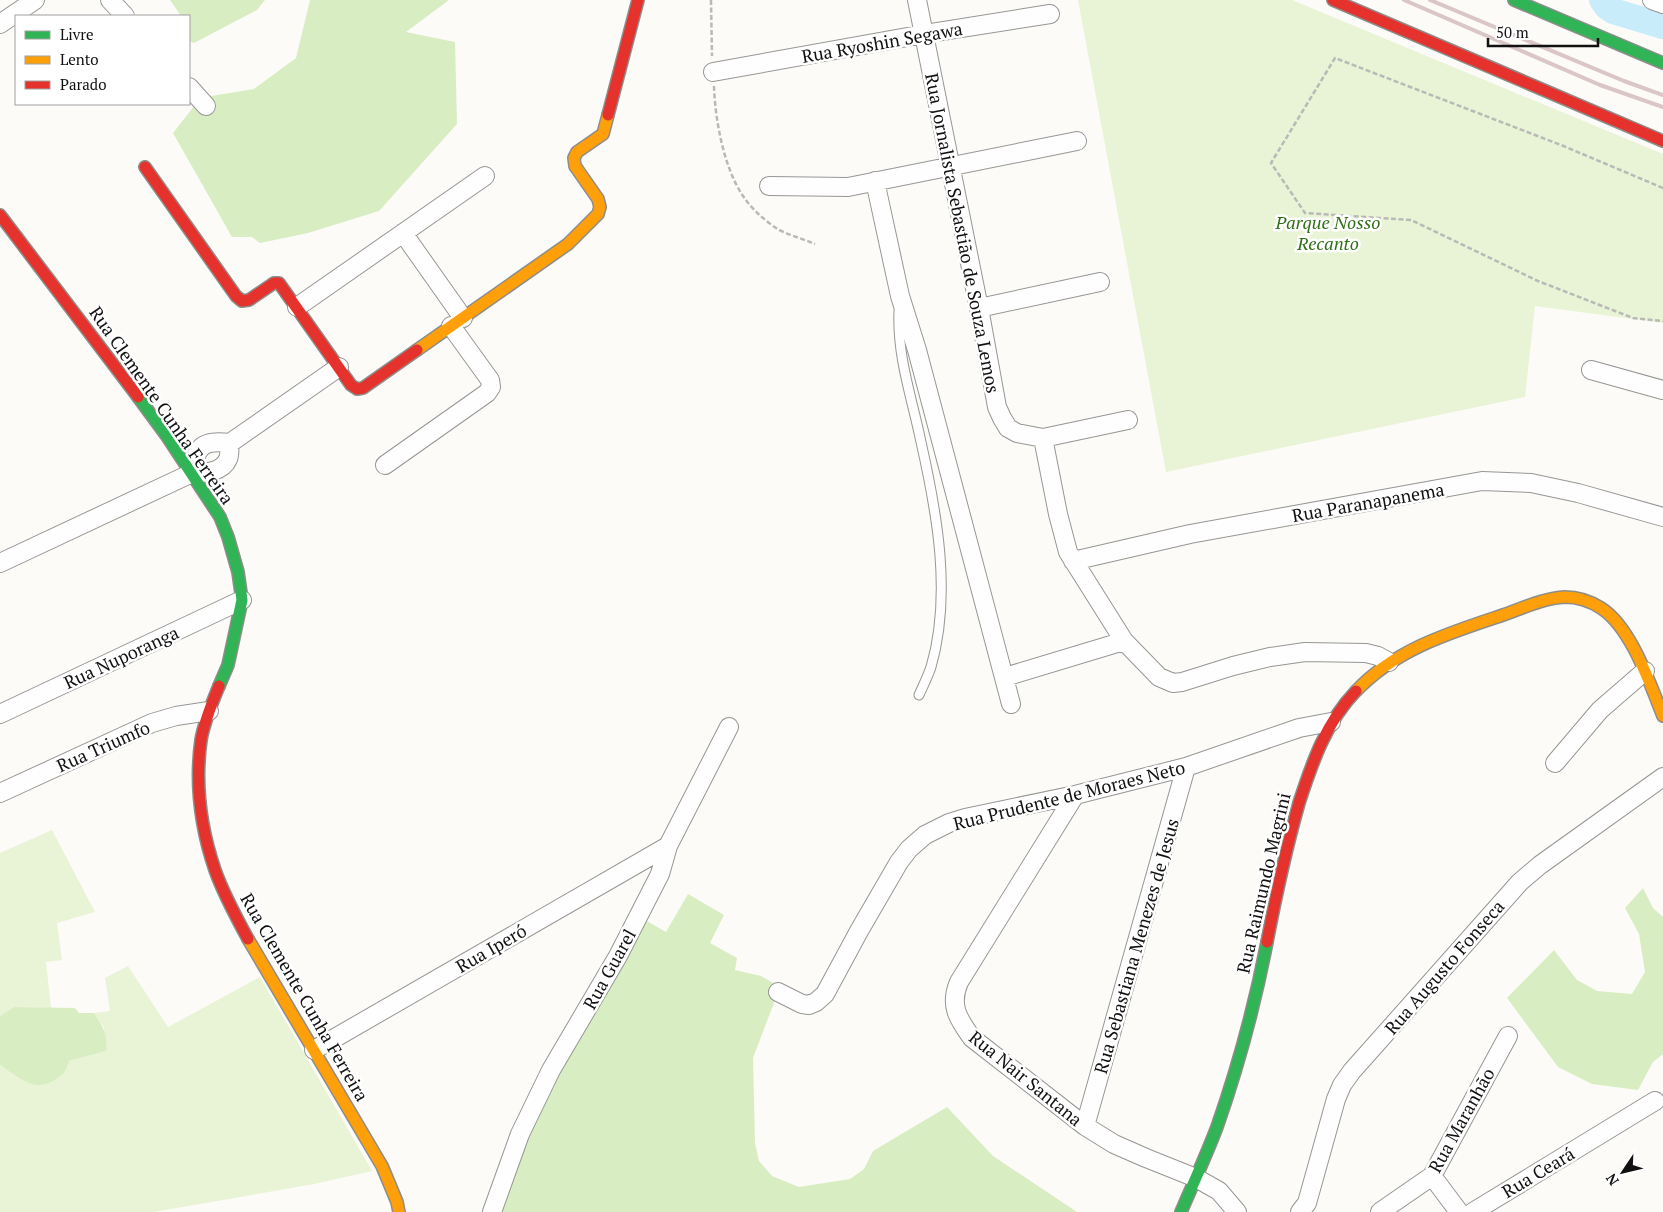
<svg xmlns="http://www.w3.org/2000/svg" width="1663" height="1212" font-family="'PT Serif',serif">
<style>
.green{fill:#e8f4d5}
.forest{fill:#d9edc2}
.lines{fill:none;stroke-linecap:round;stroke-linejoin:round}
.river{stroke:#c9ecfa;stroke-width:26}
.lane-casing{stroke:#979695;stroke-width:11}
.street-casing{stroke:#979695;stroke-width:20}
.fast-casing{stroke:#8d8d8b;stroke-width:14}
.slow-casing{stroke:#8d8d8b;stroke-width:14}
.jam-casing{stroke:#8d8d8b;stroke-width:14}
.path{stroke:#b9b9b8;stroke-width:2.5;stroke-dasharray:5 2.5;stroke-linecap:butt}
.lane{stroke:#fffefe;stroke-width:9}
.street{stroke:#fffefe;stroke-width:18}
.fast{stroke:#30b455;stroke-width:11}
.slow{stroke:#ff9f0a;stroke-width:11}
.jam{stroke:#e5322d;stroke-width:11}
.rail{stroke:#dac5c7;stroke-width:4}
.labels{text-anchor:middle;dominant-baseline:central;stroke-width:5;stroke-linejoin:round;paint-order:stroke}
.street-label{font-size:18px;fill:#111;stroke:#fff}
.park-label{font-size:18px;font-style:italic;fill:#307019;stroke:#fff}
</style>
<rect width="100%" height="100%" fill="#fcfbf7"/>
<path class="green" d="M1078,0H1292L1663,154V323L1535,306L1525,397L1166,472Z
M52,830L95,912L57,923L62,960L46,962L51,1008L14,1007L0,1016V853Z
M128,966L168,1027L260,977L372,1171L314,1184L154,1212H0V1065L19,1079L69,1061L106,1051L104,1027L94,1013L110,1011L105,978Z"/>
<path class="forest" d="M170,0H265L257,10L194,43L189,41V16H181Z
M310,0H449L406,32L455,42L457,124L379,211L308,233L260,243L252,237H232L173,133L195,105L205,97L254,89L296,58Z
M1643,888L1653,908L1663,917V1054L1653,1062L1638,1090L1592,1084L1558,1067L1507,998L1554,950L1577,980L1597,991L1632,994L1645,972L1639,934L1625,908Z
M688,894L724,915L710,943L737,958L735,970L761,976L780,987L753,1058L755,1143L759,1161L772,1176L799,1187L850,1179L864,1169L873,1151L947,1107L993,1156L1077,1212H499L550,1080L645,920L666,932Z
M14,1007L75,1008L79,1013H94C103,1026 108,1035 106,1051L69,1061C66,1070 65,1073 56,1079C36,1094 17,1077 0,1065V1016Z"/>
<g class="lines">
<path class="river" d="M1602,0L1607,7L1613,11L1663,26"/>
<g class="lane-casing">
<path id="lane" d="M899,311C897,357 912,398 921,442C937,513 952,595 931,667C928,676 923,686 919,695"/>
</g>
<g class="street-casing">
<path id="street" d="M110,0L125,16
M917,0L979,308L997,407L1002,418L1008,428L1017,433L1043,438L1128,420
M1652,0L1663,4
M0,24L35,0
M713,72L924,34L1050,14
M189,87L206,106
M875,181L900,296L917,350L1011,704
M769,186L848,187L1077,141
M403,233L463,318
M297,307L485,176
M979,308L1100,282
M1591,370L1663,390
M1043,438L1058,514L1068,552L1124,641L1159,677L1173,683L1182,682L1233,666L1270,657L1305,652L1366,653L1378,656L1389,662
M385,465L487,393L491,387L490,380L451,326
M192,473C196,446 202,440 230,443L339,367
M1073,561L1190,534L1482,481L1531,483L1578,493L1663,517
M0,563L192,473C204,473 222,473 228,459C230,455 229,448 230,443
M1005,677L1124,641
M0,714L242,600
M1555,763L1600,710L1645,671
M0,793L152,723L176,716L209,711
M1075,795L959,982C949,1005 958,1019 972,1038L1085,1126L1114,1144L1146,1158L1196,1178L1219,1191L1237,1212
M778,992L802,1004L809,1005L816,1002L825,994L859,931L899,862L909,849L925,835L949,823L965,818L1075,795L1186,767L1299,728L1331,722
M314,1050L668,846
M1085,1126L1186,767
M1432,1176L1459,1212
M492,1212L520,1134L551,1070L618,956L660,874L668,846L729,727
M1300,1212L1307,1203L1336,1099L1342,1085L1352,1071L1520,882L1540,865L1663,777
M1380,1212L1432,1176L1508,1036
M1473,1212L1655,1101"/>
</g>
<g class="fast-casing">
<path id="fast" d="M1514,0L1663,63
M138,397L166,435L220,517L228,537L238,572L242,600L228,665L219,686
M1181,1212C1193,1184 1206,1156 1217,1127C1238,1067 1255,1004 1267,942"/>
</g>
<g class="slow-casing">
<path id="slow" d="M417,350L568,244L598,214L600,207L598,199L575,166L574,158L577,152L603,134L608,115
M1356,691C1396,649 1449,633 1503,615C1523,608 1544,598 1565,597C1578,597 1590,601 1601,608C1631,627 1650,684 1663,716
M248,939L382,1166L397,1202L399,1212"/>
</g>
<g class="jam-casing">
<path id="jam" d="M1333,0L1663,141
M608,115L638,0
M145,167L236,296L242,301L249,300L274,283H279L351,385L357,389L363,388L417,350
M0,215L138,397
M219,686C212,703 204,722 201,740C195,783 201,829 215,870C223,893 236,917 248,939
M1267,942C1276,895 1286,849 1299,803C1312,763 1326,722 1356,691"/>
</g>
<path class="path" d="M711,0L712,56
M714,86C715,120 724,168 743,196C751,208 761,217 773,226C784,234 801,238 815,244
M1663,188L1561,145L1335,58L1271,163L1305,213L1411,220L1538,281L1633,318L1663,321"/>
<use href="#lane" class="lane"/>
<use href="#street" class="street"/>
<use href="#fast" class="fast"/>
<use href="#slow" class="slow"/>
<use href="#jam" class="jam"/>
<path class="rail" d="M1404,0L1600,85L1663,107
M1430,0L1624,81L1663,95"/>
</g>
<g class="labels">
<g class="street-label">
<text transform="translate(882 42) rotate(-10)">Rua Ryoshin Segawa</text>
<text transform="translate(963 233) rotate(79)">Rua Jornalista Sebastião de Souza Lemos</text>
<text transform="translate(162 405) rotate(55)">Rua Clemente Cunha Ferreira</text>
<text transform="translate(1368 502) rotate(-10)">Rua Paranapanema</text>
<text transform="translate(121 657) rotate(-25)">Rua Nuporanga</text>
<text transform="translate(103 746) rotate(-24)">Rua Triumfo</text>
<text transform="translate(1069 795) rotate(-14)">Rua Prudente de Moraes Neto</text>
<text transform="translate(1263 883) rotate(-77)">Rua Raimundo Magrini</text>
<text transform="translate(1136 946) rotate(-74)">Rua Sebastiana Menezes de Jesus</text>
<text transform="translate(491 948) rotate(-30)">Rua Iperó</text>
<text transform="translate(1444 967) rotate(-49)">Rua Augusto Fonseca</text>
<text transform="translate(609 969) rotate(-61)">Rua Guarel</text>
<text transform="translate(305 997) rotate(60)">Rua Clemente Cunha Ferreira</text>
<text transform="translate(1026 1078) rotate(39)">Rua Nair Santana</text>
<text transform="translate(1461 1120) rotate(-61)">Rua Maranhão</text>
<text transform="translate(1538 1172) rotate(-31)">Rua Ceará</text>
</g>
<g class="park-label">
<text x="1328" y="222">Parque Nosso<tspan x="1328" dy="21">Recanto</tspan></text>
</g>
</g>
<rect x="15" y="15" width="175" height="90" fill="#ffffff" stroke="#a0a0a0"/>
<rect x="25" y="31" width="25" height="8" fill="#30b455" stroke="#a0a0a0"/>
<text x="60" y="40" font-size="15" fill="#111111">Livre</text>
<rect x="25" y="56" width="25" height="8" fill="#ff9f0a" stroke="#a0a0a0"/>
<text x="60" y="65" font-size="15" fill="#111111">Lento</text>
<rect x="25" y="81" width="25" height="8" fill="#e5322d" stroke="#a0a0a0"/>
<text x="60" y="90" font-size="15" fill="#111111">Parado</text>
<g transform="translate(1623 1172) rotate(235)" stroke="#ffffff" stroke-width="4" paint-order="stroke">
<path d="M0-4L9 19L0 12L-9 19Z" fill="#111111"/>
<text y="-8" font-size="14" font-weight="bold" text-anchor="middle" fill="#111111">N</text>
</g>
<path d="M1488 38v8h110v-8" fill="none" stroke="#111111" stroke-width="2.5"/>
<text x="1496" y="38" font-size="15" fill="#111111" stroke="#ffffff" stroke-width="4" paint-order="stroke">50 m</text>
</svg>
